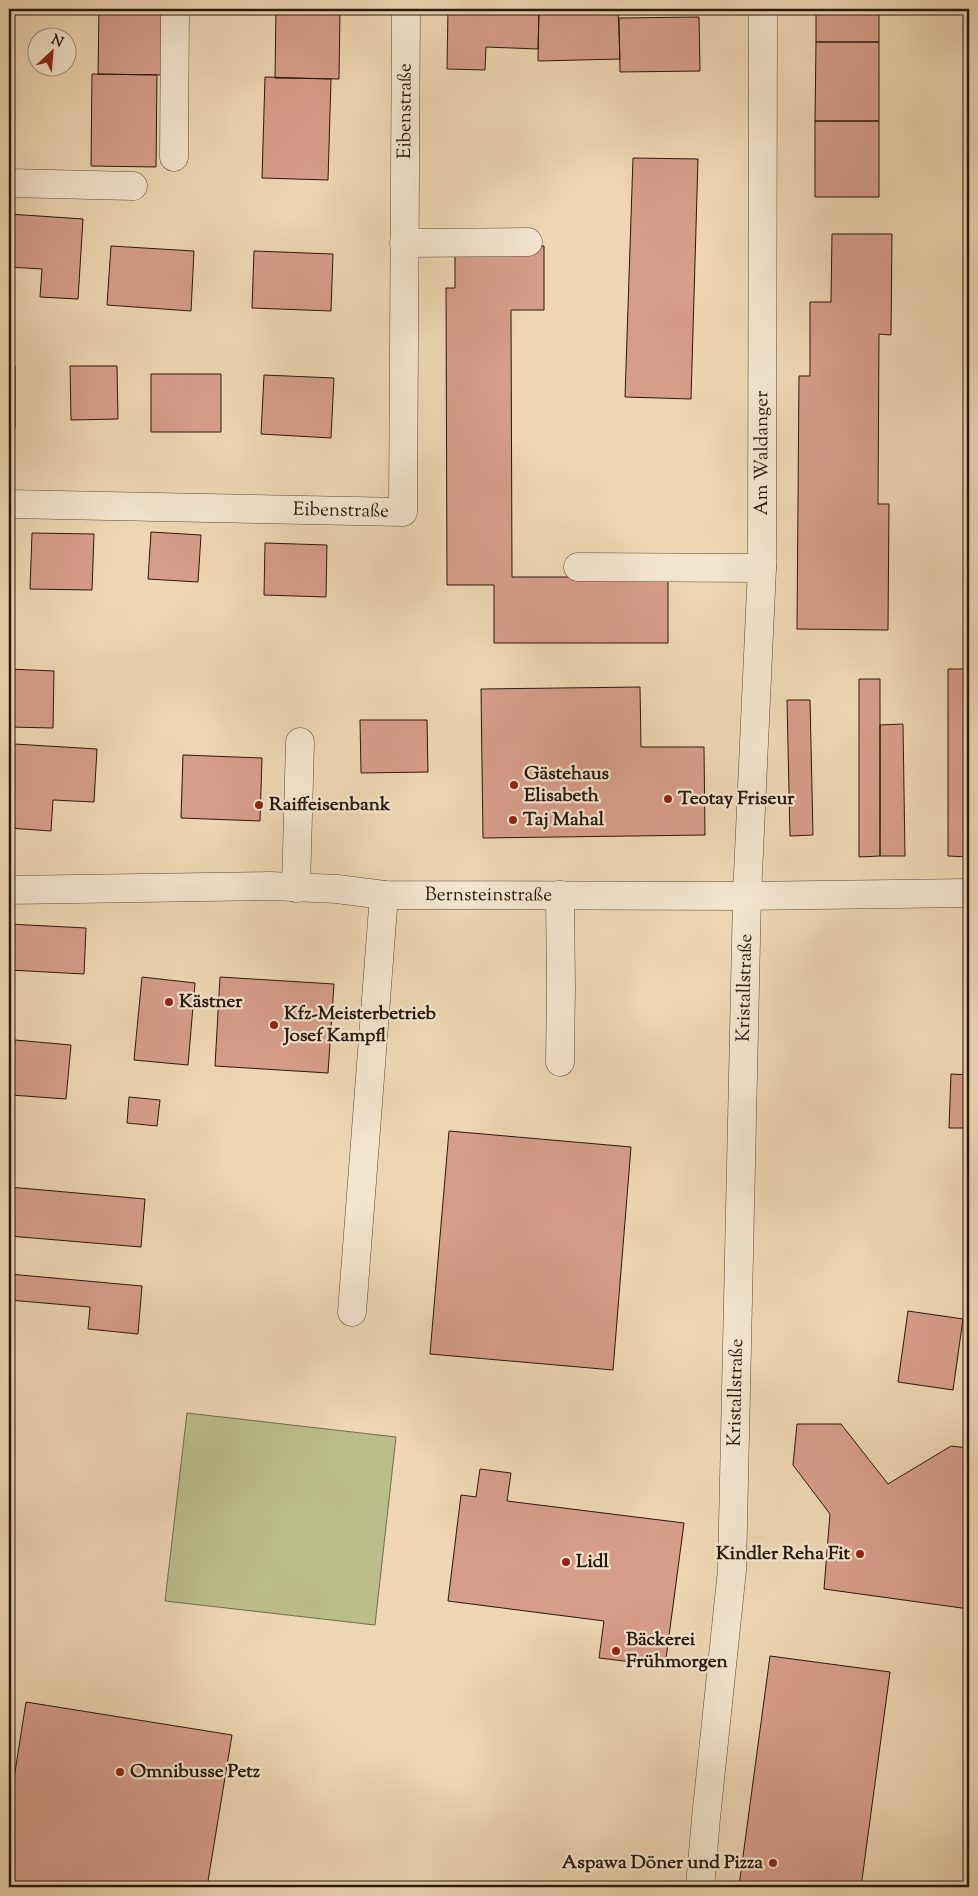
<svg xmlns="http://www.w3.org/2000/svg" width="978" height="1896" font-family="'Sorts Mill Goudy',serif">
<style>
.green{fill:#bbbd8b;stroke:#726b4c}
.building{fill:#d79d8b;stroke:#28190e}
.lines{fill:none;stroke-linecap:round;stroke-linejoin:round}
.minor-casing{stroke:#5a4838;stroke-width:29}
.minor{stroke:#f4e4ce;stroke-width:28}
.poi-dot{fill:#8f2418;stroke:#f4e4ce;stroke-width:2}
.labels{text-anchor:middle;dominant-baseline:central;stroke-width:4.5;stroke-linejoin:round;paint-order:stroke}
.street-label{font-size:19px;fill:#28190e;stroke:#f4e4ce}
.poi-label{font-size:19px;font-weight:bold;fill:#28190e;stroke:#f4e4ce;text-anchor:start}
</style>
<rect width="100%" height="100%" fill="#eed6b4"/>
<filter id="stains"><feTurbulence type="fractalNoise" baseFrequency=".004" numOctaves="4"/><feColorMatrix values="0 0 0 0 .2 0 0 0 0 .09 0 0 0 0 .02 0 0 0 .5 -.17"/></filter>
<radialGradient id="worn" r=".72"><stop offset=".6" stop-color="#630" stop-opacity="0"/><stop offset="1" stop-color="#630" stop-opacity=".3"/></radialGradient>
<path class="green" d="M187,1413L396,1437L375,1625L165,1601Z"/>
<path class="building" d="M99,9H164L163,75L98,74Z
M276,9H340L339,79L275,78Z
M448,9H539L538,49L486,47L485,70L447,69Z
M539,9H618L620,59L538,61Z
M816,9H879V42H816Z
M699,17L700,71L620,72L619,18Z
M816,42H879V121H815Z
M92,74L157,75L156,167L91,166Z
M265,77L331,79L328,180L262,178Z
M815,121H879V197H815Z
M633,158L698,159L691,399L625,397Z
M9,214L83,219L78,299L40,297L42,269L9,267Z
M832,234H892L891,335L879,334L878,504H889L888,630L797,629L799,376H810V302H831Z
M455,245L544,246V310H511L512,577H668V643H494V585H447L446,288H455Z
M111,246L194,251L191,311L107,305Z
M254,251L333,254L331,311L252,308Z
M968,259H969V319H967Z
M9,366H15V428H9Z
M70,366H117L118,419L71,420Z
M151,374H221V432H151Z
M264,375L334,378L331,438L261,434Z
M967,402H969V463H968Z
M151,532L201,535L198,582L148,579Z
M32,533L94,534L92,590L30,589Z
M265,543L327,545L326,597L264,595Z
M9,669L54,671L53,728L9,727Z
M948,669H968V857L948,856Z
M859,679H880V856L859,857Z
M640,687L641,747H704L705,835L483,838L481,689Z
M787,700H810L813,835L790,836Z
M360,720H427L428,772L361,773Z
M903,724L905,856H880V725Z
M14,744L97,749L94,802L53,800L51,831L9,828Z
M183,755L262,758L260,821L181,818Z
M9,924L86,928L84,974L9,970Z
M142,977L195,983L188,1065L134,1060Z
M220,977L334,984L328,1073L215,1066Z
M15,1040L71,1045L66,1099L11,1095Z
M951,1074L969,1075V1128H949Z
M129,1097L160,1100L157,1126L127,1123Z
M449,1131L631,1147L613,1370L430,1354Z
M9,1187L145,1199L141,1247L9,1236Z
M9,1274L142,1286L138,1334L88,1329L90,1307L9,1300Z
M908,1311L963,1319L953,1390L898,1382Z
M797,1424H841L888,1484L951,1446L969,1448V1609L824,1589L830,1514L793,1465Z
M480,1469L511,1473L507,1501L684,1523L665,1666L599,1658L604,1621L448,1601L461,1495L476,1497Z
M770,1656L890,1672L861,1887L739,1886Z
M26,1702L232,1735L207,1887H9V1810Z"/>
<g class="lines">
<g class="minor-casing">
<g id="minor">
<path d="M174,157L175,9"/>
<path d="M9,183L133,186"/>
<path d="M404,243L528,242"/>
<path id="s1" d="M9,504L403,512L406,9"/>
<path d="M578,567L762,568"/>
<path d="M296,888L300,742"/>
<path id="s2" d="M9,890L271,886L337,889L384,895L747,896L969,893"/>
<path d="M560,1062L561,987L560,895"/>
<path d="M352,1312L384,895"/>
<path id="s3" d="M700,1887L706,1818L732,1570L747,896L762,568L763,9"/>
</g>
</g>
<use href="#minor" class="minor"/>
</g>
<g class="poi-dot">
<circle cx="514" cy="785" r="5"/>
<circle cx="668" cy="799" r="5"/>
<circle cx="259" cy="805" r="5"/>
<circle cx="513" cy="820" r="5"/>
<circle cx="169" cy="1002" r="5"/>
<circle cx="274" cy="1025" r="5"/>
<circle cx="860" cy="1554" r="5"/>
<circle cx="566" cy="1562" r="5"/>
<circle cx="616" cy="1651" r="5"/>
<circle cx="120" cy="1772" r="5"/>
<circle cx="773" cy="1863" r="5"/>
</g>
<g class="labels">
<g class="street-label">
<text stroke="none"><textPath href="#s1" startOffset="795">Eibenstraße</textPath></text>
<text stroke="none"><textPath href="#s3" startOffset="1436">Am Waldanger</textPath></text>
<text stroke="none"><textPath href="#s1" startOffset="332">Eibenstraße</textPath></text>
<text stroke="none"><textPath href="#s2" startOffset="480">Bernsteinstraße</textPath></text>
<text stroke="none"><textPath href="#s3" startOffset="901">Kristallstraße</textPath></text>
<text stroke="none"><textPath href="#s3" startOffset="496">Kristallstraße</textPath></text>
</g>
<g class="poi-label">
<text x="524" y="774">Gästehaus<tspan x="524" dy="22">Elisabeth</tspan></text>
<text x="678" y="799">Teotay Friseur</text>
<text x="269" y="805">Raiffeisenbank</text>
<text x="523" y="820">Taj Mahal</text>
<text x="179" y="1002">Kästner</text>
<text x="284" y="1014">Kfz-Meisterbetrieb<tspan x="284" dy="22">Josef Kampfl</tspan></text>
<text x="850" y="1554" text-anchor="end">Kindler Reha Fit</text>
<text x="576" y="1562">Lidl</text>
<text x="626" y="1640">Bäckerei<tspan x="626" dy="22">Frühmorgen</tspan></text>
<text x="130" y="1772">Omnibusse Petz</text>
<text x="763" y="1863" text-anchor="end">Aspawa Döner und Pizza</text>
</g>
</g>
<rect width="978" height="1896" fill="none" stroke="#eed6b4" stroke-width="30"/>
<rect x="10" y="10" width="958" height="1876" fill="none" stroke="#28190e" stroke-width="2.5"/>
<rect x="15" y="15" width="948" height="1866" fill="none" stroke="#28190e"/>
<g transform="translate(52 52) rotate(26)"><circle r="24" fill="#f4e4ce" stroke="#a29381"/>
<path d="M0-4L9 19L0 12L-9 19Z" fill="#8f2418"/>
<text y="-8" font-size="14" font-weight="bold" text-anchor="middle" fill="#28190e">N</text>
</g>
<rect width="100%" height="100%" filter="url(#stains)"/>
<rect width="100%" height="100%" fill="url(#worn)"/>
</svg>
